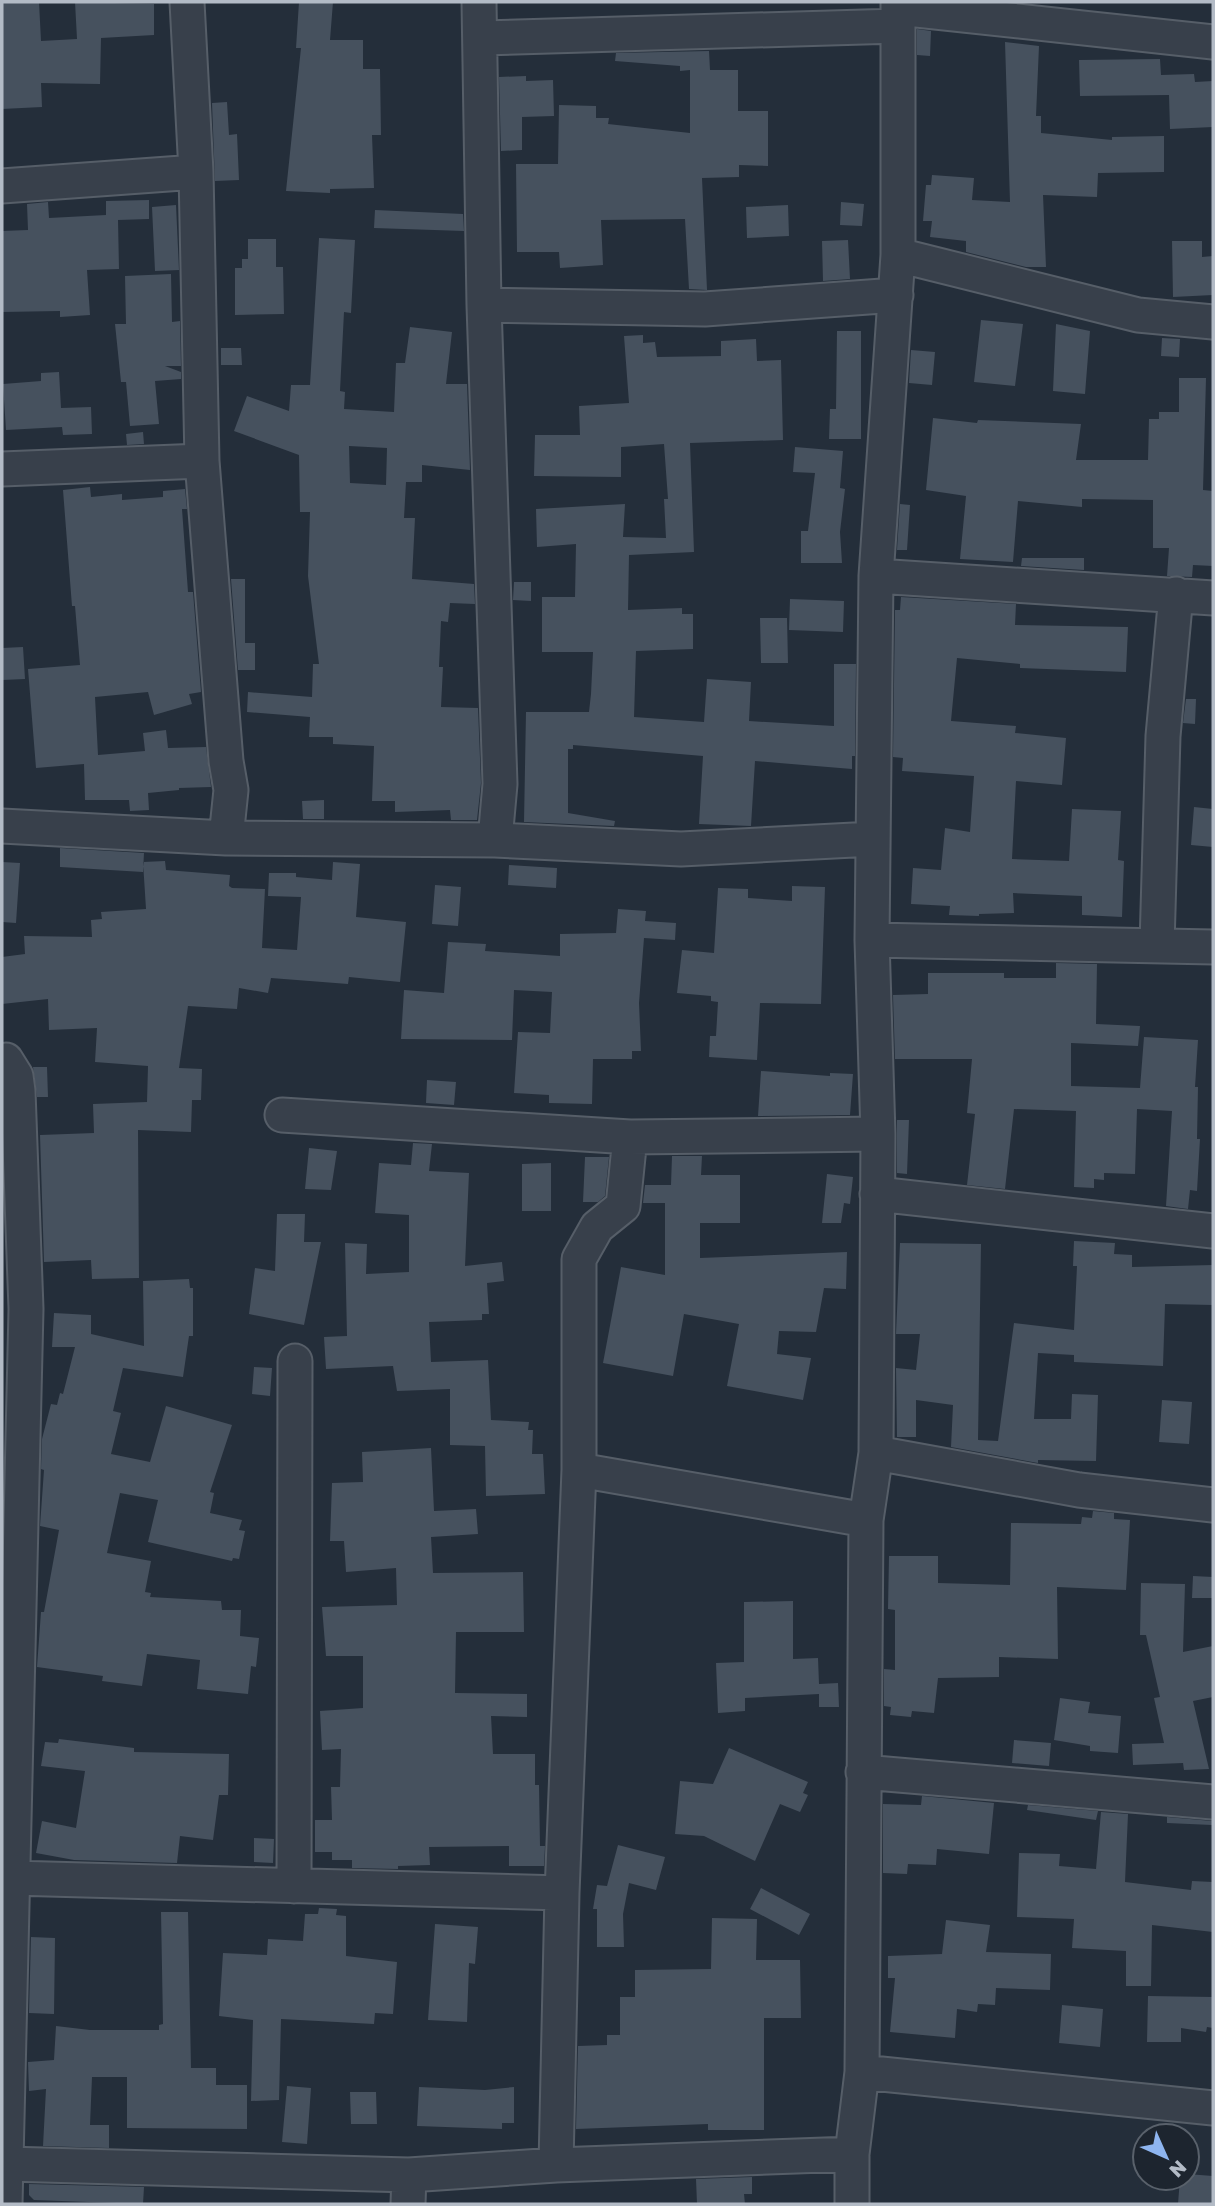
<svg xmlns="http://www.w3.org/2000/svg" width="1215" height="2206" font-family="'Golos Text',sans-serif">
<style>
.building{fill:#46515e;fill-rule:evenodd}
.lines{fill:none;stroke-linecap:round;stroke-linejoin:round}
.minor-casing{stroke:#565e68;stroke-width:37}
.minor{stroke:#38404b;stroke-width:33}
</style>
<rect width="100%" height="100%" fill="#242e3a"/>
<path class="building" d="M2,2H39L41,41L77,39L75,2L154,4V35L101,38L100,84L41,83L42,107L2,109Z
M299,2H333L330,40H363V69H380L381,135H372L374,188L330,189V193L286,191L301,48H296Z
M917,29L931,31L930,56L917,55Z
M1005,42L1039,46L1036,116H1041V133L1112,140V137L1164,136V172L1098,173L1097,197L1043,195L1046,267H1026L966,252V241L930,237L932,221H923L926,185H931L932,175L974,178L972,200L1010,202Z
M709,51L710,70H738V111H768V166L739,165V177L702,178L707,290L689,289L685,219L601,220L603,265L560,268L559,252H517L516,164H558L559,105L596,106V118H609L608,124L690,133V70L680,71V66L615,61L616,53Z
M1160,59L1161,75L1194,74L1195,82L1213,81V127L1170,129L1169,95L1080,96L1079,60Z
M526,76V81L553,80L554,116L522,117V150L501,151L499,77Z
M227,102L229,135L237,134L239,180L215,181L212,103Z
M149,200V219L118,220L119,269L87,270L90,315L60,317V311L2,312V231L28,230L27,204L48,202L49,218L106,215V201Z
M841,202L864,204L862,226L840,225Z
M176,205L179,270L155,271L152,207Z
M788,205L789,236L747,238L746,207Z
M375,210L463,214L464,231L374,228Z
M319,238L355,240L351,313L344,312L340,391L345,392L344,409L394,412L396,363H405L410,327L452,332L446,384H467L470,470L422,465V482H406L404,518H415L412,579L474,584L475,604L450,603L448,622L441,621L439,667H443L441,707L478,708L481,783L477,820H451L450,810L395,812V801H372L374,746L333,744V737H309L310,717L247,712L248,692L312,697L313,664H319L308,576L310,512H300L299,455L234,431L247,396L289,411L291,385H310ZM349,446L387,448L386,485L350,483Z
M248,239H276V267H283L284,314L235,315V268H242V259H248Z
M848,240L850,279L823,281L822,241Z
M1172,241H1202V257L1213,256V295L1173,297Z
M171,274L172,322L180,321L181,366H165L181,372V379L155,381L159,424L130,426L126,382H121L115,324H126L125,276Z
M981,320L1023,324L1015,386L974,382Z
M1056,324L1090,331L1085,394L1053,391Z
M837,331H861V439H829L830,409H836Z
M643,335V343L655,342L657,357L721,356V341L756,339L757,361L781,360L783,440L690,443L694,552L629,555L628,610L682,608V614H693V649L636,651L634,717L704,722L707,679L751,682L749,721L834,726V664H856L855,756H852V769L755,761L751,826L699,824L703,756L573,745V749H568V813L615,821L614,826L524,822L526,712H589L591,694L593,652H542V597H575L576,544L537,547L536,509L625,504L623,537L666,538L664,499H668L664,444L621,447V477L534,476L535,435H580L579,406L629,403L624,336Z
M1162,338L1180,339L1179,357L1161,356Z
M221,348H241L242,365H221Z
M911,350L935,352L932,385L909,383Z
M59,372L61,408L91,407L92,434L63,435L62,427L6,430L3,384L41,381V373Z
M1179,378H1206L1203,490L1213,491V566L1193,565L1192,577L1167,576L1169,548H1153V500L1082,499V507L1018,501L1013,562L960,559L966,496L926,490L933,418L977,423L978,420L1081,424L1076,460H1148L1149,419H1159V412H1179Z
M143,432L144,444L127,445L126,434Z
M795,447L843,451L840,488L845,489L840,532L842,563H801V531H808L815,473L793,472Z
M90,487L91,497L122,494V500L163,497V491L185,489L187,509H182L188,592H193L201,692L189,694L192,704L154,715L148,692L95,697L98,755L145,751L143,733L166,730L168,748L206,747L211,787L179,788V790L148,793L149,810L130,811L129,800H85L84,764L36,768L28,669L80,665L75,606H72L63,490Z
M900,504L910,505L907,550H897Z
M1022,558H1084V570L1021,566Z
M231,579H245V643H255V670H238Z
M514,582H531V601L513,600Z
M901,597L1016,604L1015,625L1128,627L1126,672L1020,668V664L957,658L951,721L1016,726L1015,733L1066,738L1062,785L1016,781L1012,859L1069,861L1072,809L1121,811L1118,860L1124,861L1122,917L1082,915V896L1013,893L1014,913L979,914V916L949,915L950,906L911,904L913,868L941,870L945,828L970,832L974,776L902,771L903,758L893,757L895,610H900Z
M790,599L844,601L843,632L789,630Z
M760,618H787L788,663H761Z
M23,647L25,679L2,680V648Z
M1186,699H1196L1195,724L1183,723Z
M324,800V819H303L302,801Z
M1194,807L1213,809V847L1191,845Z
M60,848L144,853L143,872L60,867Z
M165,861L166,870L230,875L229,886L232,888L265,889L262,948L297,950L301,897L268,896L269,873H296V877L332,880L333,862L360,864L356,917L406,922L400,982L349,977L348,984L271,978L268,993L239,988L237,1009L188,1006L179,1068L202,1069L201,1100H192L191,1132L138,1130L139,1278L92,1279L91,1260L44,1262L40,1135L94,1133L93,1104L147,1102L148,1066L95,1062L97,1028L49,1030L48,999L2,1004V957L25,954L24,936L92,937L91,920L102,919L101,912L146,909L143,862Z
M2,862L20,863L16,923L2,922Z
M509,865L557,868L556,888L508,885Z
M435,885L461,887L458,926L432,924Z
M792,886L825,887L821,1004L760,1003L757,1060L709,1057L710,1036H716L718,1002L711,1001V996L677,993L682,950L714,953L718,888L748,889V898L792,901Z
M618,909L646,911L645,921L676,923L675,940L644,938L639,1003L641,1051H632V1059H593L592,1104L549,1103V1095L514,1093L518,1032L550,1033L552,992L514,990L512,1040L401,1039L404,990L444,993L448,942L486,944L485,951L560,956V934L616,933Z
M1056,963L1097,964L1096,1024L1140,1026L1138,1046L1071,1043V1086L1140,1088L1144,1037L1198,1040L1195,1087H1198L1197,1139H1200L1197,1191L1190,1190L1188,1209L1166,1206L1172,1111L1137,1109L1135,1174L1104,1173V1180L1094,1179V1188L1074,1187L1076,1111L1014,1109L1005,1189L967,1185L975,1114L967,1113L972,1059H895L893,995L928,994V973H1004V978H1056Z
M33,1067H47L48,1097H37Z
M761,1071L830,1076V1073L853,1074L850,1115L758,1116Z
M427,1080L456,1082L454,1105L426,1103Z
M897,1120H909L907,1174L897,1173Z
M413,1143L432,1144L429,1171L469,1173L465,1266L502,1262L504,1281L487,1283L489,1314H482V1320L429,1322L431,1362L488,1360L491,1420L529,1422L528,1430H533L532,1454H543L545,1494L486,1496L485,1446L450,1445V1389L397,1391L393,1366L326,1369L324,1337L347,1336L345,1243L367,1244L366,1274L409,1272V1215L375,1213L379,1163L411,1165Z
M309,1148L337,1151L331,1190L305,1189Z
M672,1156H702L701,1175H740V1223H700V1258L847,1252L846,1289L824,1288L816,1332L779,1331L777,1354L811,1358L803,1400L727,1386L739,1324L684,1314L673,1376L603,1363L621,1267L665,1275V1203H643L645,1185H671Z
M585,1157H609L605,1196L598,1202H583Z
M551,1163V1211H522V1164Z
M827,1174L853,1177L850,1204L844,1203L841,1223H822Z
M277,1214H305L304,1242H321L304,1325L249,1314L255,1268L275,1271Z
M1074,1241L1115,1243L1114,1254L1132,1255V1267L1213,1265V1305L1165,1304L1163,1366L1074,1362V1355L1038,1353L1034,1419H1071L1072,1394L1098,1395L1096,1461L1038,1460V1463L951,1447L953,1405L916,1400V1437H897L896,1368L916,1370L920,1334H896L900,1243L981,1244L978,1440L998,1441L1014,1323L1074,1330L1077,1266H1073Z
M189,1279L190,1288H193V1336H189L183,1377L123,1368L113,1411L121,1413L111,1454L150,1462L166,1406L232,1425L210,1492L214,1493L210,1513L242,1520L239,1530L245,1531L239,1559L233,1558L232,1561L148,1542L158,1500L120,1493L107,1553L151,1561L145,1592L151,1593L150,1597L221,1601L222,1610H241L240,1636L259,1638L256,1667L251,1666L248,1694L197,1689L200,1660L147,1654L142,1686L102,1681L103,1676L37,1667L41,1612H44L59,1530L40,1526L44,1470L41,1469L42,1439L51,1404L57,1405L60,1393L63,1394L75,1347H52L54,1313L91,1315V1334L144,1346L143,1281Z
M254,1367L272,1368L270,1396L252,1394Z
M1162,1400L1192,1402L1189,1444L1159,1442Z
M431,1448L434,1511L476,1509L478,1534L431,1537L433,1573L523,1572L524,1632H456L455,1693L527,1694V1717L491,1716L493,1754H535V1785H539L540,1846H545L544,1866H509V1846L429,1847L430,1865L398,1866V1869L352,1868V1860H332V1852H315V1820H332L331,1787H340L341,1749L322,1750L320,1711L363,1708V1656H326L322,1607L397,1605L396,1568L346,1572L344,1541H330L332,1483L363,1482L362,1452Z
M1093,1511L1114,1513V1519L1130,1520L1126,1590L1057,1587L1058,1659L999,1657V1677L938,1678L934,1713L912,1711L911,1717L890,1715L891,1707L884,1706V1669L895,1670V1610L888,1609L889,1556H938V1583L1010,1585L1011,1523L1081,1524L1082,1517L1092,1518Z
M1193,1576L1213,1577V1598H1192Z
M1141,1583L1185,1584L1183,1652L1213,1646V1697L1193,1701L1209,1769L1184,1770L1183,1763L1133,1765L1132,1744L1164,1743L1154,1698L1160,1697L1146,1635H1140Z
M793,1601V1659L818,1658L819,1684L838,1683L839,1707H819V1694L745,1698V1711L718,1713L716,1663L744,1662V1602Z
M1060,1698L1090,1702L1088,1713L1121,1716L1118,1753L1090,1751V1746L1054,1740Z
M59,1739L134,1748V1752L229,1754L228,1795H219L213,1840L180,1836L177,1863L74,1860L36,1853L42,1821L76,1828L85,1771L41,1766L45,1742L58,1743Z
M1014,1740L1051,1743L1049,1766L1012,1763Z
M729,1748L808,1782L803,1793L808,1795L800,1812L780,1804L755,1861L704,1836L675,1834L680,1781L713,1784Z
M922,1796L994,1803L989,1854L937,1849L936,1865L908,1864L907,1874L883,1873V1804L921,1805Z
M1028,1805L1098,1811L1096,1820L1027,1810Z
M1101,1812L1128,1814L1125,1882L1191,1890L1192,1881L1213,1882V1932L1152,1925L1151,1986H1126V1951L1072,1948L1074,1919L1017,1917L1019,1853L1060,1854L1059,1866L1096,1869Z
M1167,1817L1212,1821V1825L1167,1823Z
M254,1838L274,1839L273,1863L254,1862Z
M618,1845L665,1857L656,1890L629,1883L623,1914L624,1947H597V1909H593L597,1885L607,1886Z
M761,1888L810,1914L799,1935L750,1909Z
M319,1908L337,1909L336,1915L346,1916V1956L397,1962L393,2014L375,2013L374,2024L281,2019L279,2100L251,2101L253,2020L219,2016L223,1953L267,1955L268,1939L303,1941L305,1914H318Z
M161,1912H188L191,2068H216V2085H247V2129L127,2128V2077H92L90,2125H109V2148L43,2146L46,2089L29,2091L28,2062L54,2060L56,2026L90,2030H159V2025L163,2024Z
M712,1918L757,1919L756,1960H800L801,2018H764V2130H708V2124L576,2129L578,2046L607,2045V2035H620V1997H635V1970L711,1969Z
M946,1920L990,1925L986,1952L1051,1954L1050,1990L996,1988L995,2005L978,2004L977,2012L957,2009L955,2038L890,2032L895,1978H888V1956L942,1954Z
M435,1924L478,1927L475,1964L469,1963L467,2022L428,2020Z
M31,1937L55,1938L54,2014L29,2013Z
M1148,1996L1213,1997V2028L1207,2027L1206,2032L1181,2028V2042H1147Z
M1062,2005L1103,2009L1100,2047L1059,2043Z
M287,2086L311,2088L307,2144L282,2142Z
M419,2087L485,2090L514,2087V2123H502V2129L417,2126Z
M350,2092H376L377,2124H351Z
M1187,2174L1213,2176V2204H1178L1180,2178H1187Z
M752,2177V2194H744L745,2204H697L696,2179Z
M29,2184L144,2187L143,2204L34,2200L29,2195Z"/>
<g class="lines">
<g class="minor-casing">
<path id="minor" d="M187,2L196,172L202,461L226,761L231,790L226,838
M479,2L484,305L500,784L495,840
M898,8L1213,42
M482,38L898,26
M2,186L196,172
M898,255L1138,315L1213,322
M484,305L705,309L896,295
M2,469L202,461
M876,576L1213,598
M2,826L226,838L495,840L681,849L873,839
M872,940L1213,947
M1157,945L1163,736L1176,594
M2,1061L6,1060L16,1076L18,1091L26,1309L5,2204
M282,1115L630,1137L878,1134
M877,1194L1213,1231
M876,1453L1079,1490L1213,1505
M579,1470V1259L597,1227L623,1206L630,1137
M863,1772L1213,1802
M12,1878L562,1893
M294,1886L295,1361
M862,2072L1213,2108
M6,2164L409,2175
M556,2165L562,1893L579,1470L866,1520
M408,2204L409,2175L556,2165L852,2154
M852,2204V2154L862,2072L866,1520L876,1453L878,1134L872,940L876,576L898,255V2"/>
</g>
<use href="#minor" class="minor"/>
</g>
<rect width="1215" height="2206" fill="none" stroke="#b3bbc6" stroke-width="7"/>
<g transform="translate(1166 2157) rotate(135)"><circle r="33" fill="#1d252f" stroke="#59616b" stroke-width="2"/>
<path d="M0-5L12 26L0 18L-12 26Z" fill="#8eb5f0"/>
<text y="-10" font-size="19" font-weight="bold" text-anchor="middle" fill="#b3bbc6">N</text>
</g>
</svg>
